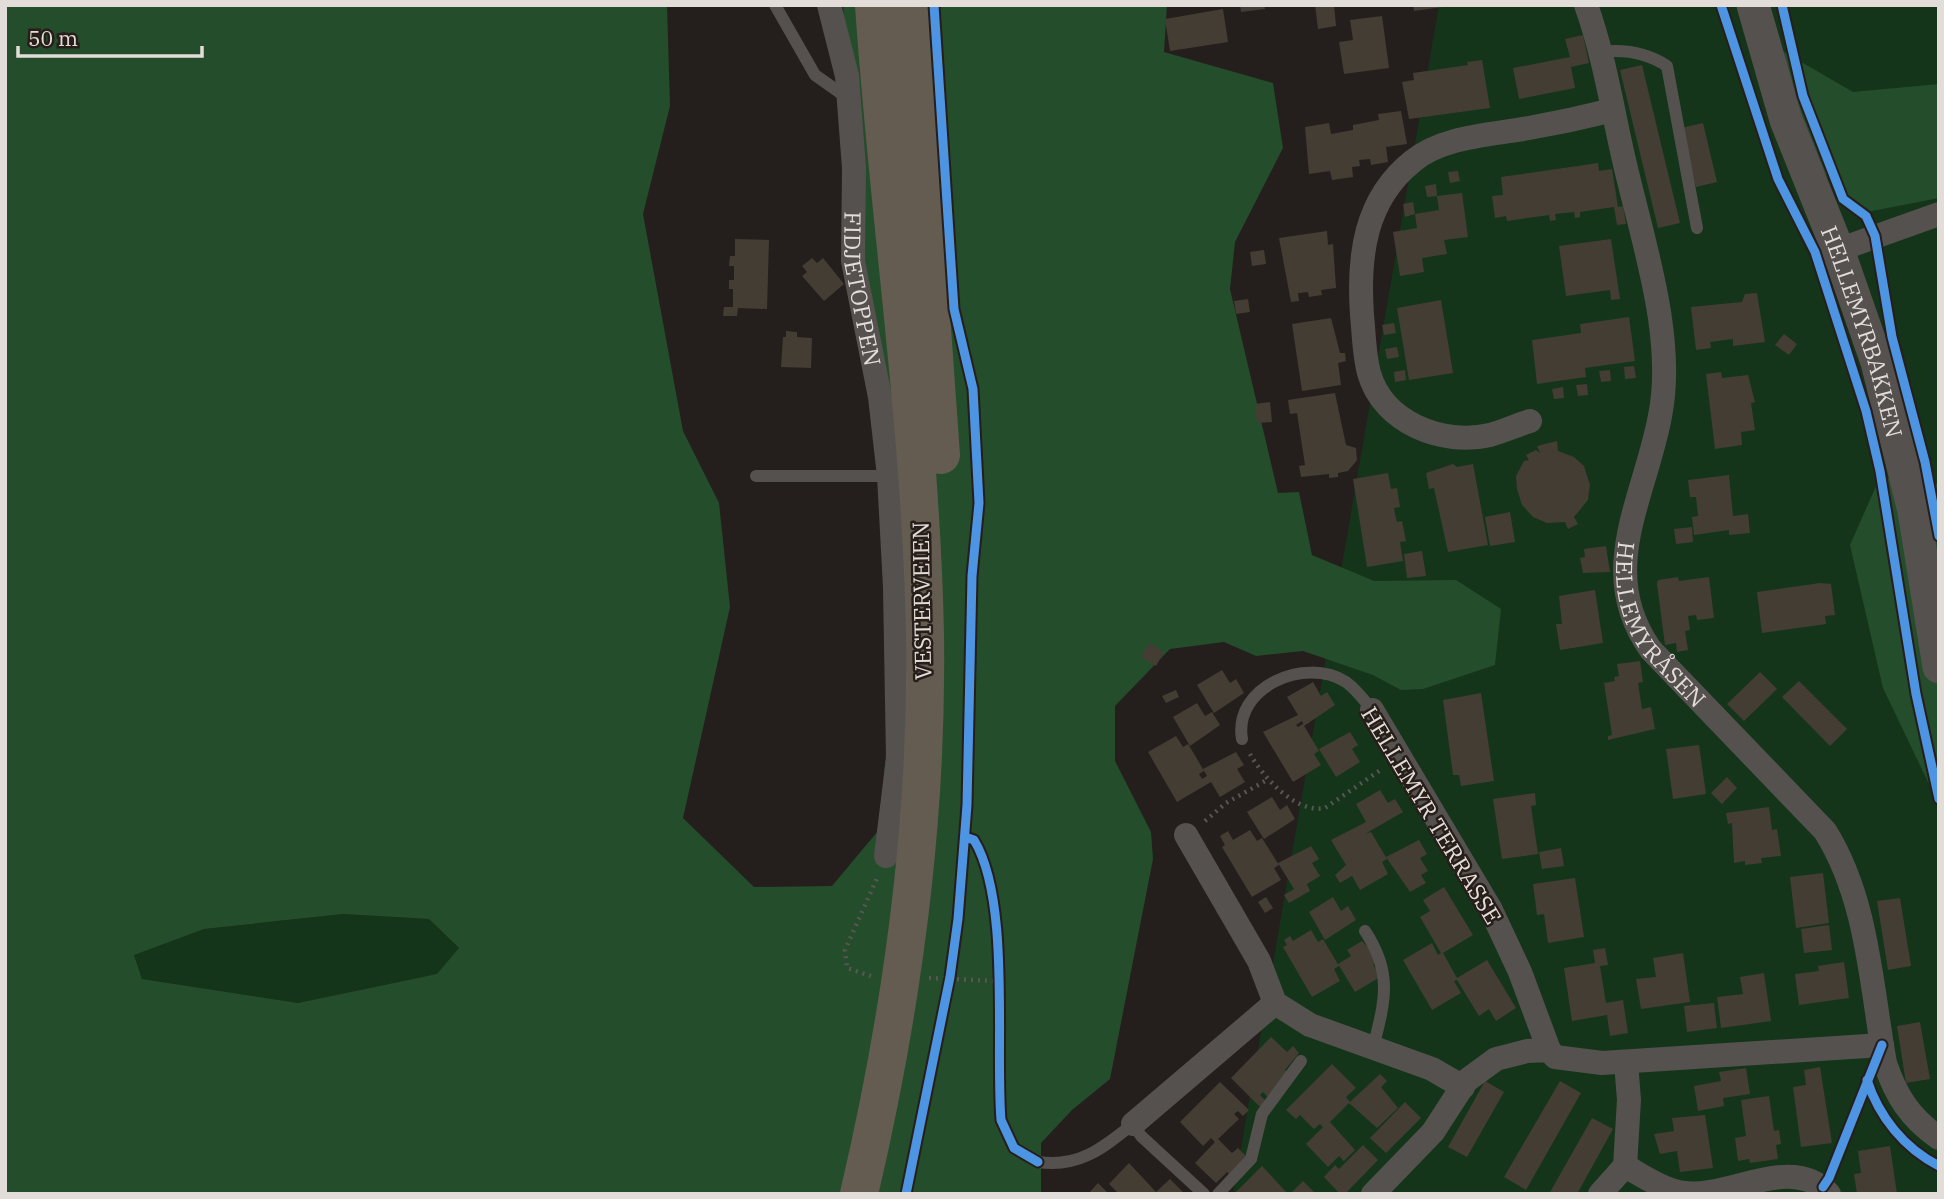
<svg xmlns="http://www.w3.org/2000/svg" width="1944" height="1199" font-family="'IBM Plex Serif',serif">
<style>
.green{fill:#14351a}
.forest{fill:#244d2b;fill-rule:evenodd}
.building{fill:#443d34}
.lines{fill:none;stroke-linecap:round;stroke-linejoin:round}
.path{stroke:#595554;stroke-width:4.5;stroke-dasharray:2 5;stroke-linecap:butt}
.lane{stroke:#55514f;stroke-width:12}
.street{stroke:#55514f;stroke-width:24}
.secondary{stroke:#55514f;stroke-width:33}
.highway{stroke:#645c50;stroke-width:38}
.cycleway-casing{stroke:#271e19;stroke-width:13}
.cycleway{stroke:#4d94e3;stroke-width:9}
.labels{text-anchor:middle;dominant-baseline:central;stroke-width:5;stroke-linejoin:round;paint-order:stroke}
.street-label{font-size:23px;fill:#e3ddd9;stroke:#271e19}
</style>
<rect width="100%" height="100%" fill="#241f1c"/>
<path class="green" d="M1439,5H1939V1194H1233Z
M343,914L429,919L459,948L438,974L298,1003L142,979L134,954L204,929Z"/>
<path class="forest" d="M5,5H667L670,106L643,214L683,431L719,503L730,607L683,818L754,887L832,886L878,831L893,687L843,5H1167L1164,52L1273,83L1283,148L1235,242L1230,289L1278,493L1299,492L1312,555L1374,581L1456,580L1501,609L1495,665L1423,689L1401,690L1373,675L1303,651L1256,656L1224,642L1170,649L1115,706V761L1151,832L1153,859L1110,1079L1072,1110L1041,1143V1194H5ZM343,914L429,919L459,948L437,974L298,1003L142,979L134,955L204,929Z
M1767,42L1853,92L1939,84V198L1857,214L1797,138Z
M1880,477L1939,484V805L1883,688L1850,545Z"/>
<path class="building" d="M1240,5H1264L1265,9L1241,12Z
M1315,5H1334L1336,26L1318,29Z
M1413,5H1443V7L1414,11Z
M1223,9L1228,42L1170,51L1165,19Z
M1382,16L1389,68L1344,74L1339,42L1353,40L1350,20Z
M1583,35L1589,63L1571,67L1575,88L1519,99L1513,68L1570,57L1565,39Z
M1482,60L1490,108L1409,119L1402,82L1414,80L1413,73L1468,65L1467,62Z
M1642,65L1680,223L1658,228L1620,70Z
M1401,111L1407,144L1386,147L1388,162L1371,165L1370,159L1359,160L1360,166L1352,167L1353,177L1332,180L1330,171L1309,174L1305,127L1329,123L1331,134L1353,130V125L1379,120L1378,114Z
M1703,123L1717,182L1696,187L1681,128Z
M1598,163L1599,171L1612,169L1618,207L1623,206L1626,224L1617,225L1614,207L1580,212V217L1575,218L1574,212L1555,214L1556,220L1550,221L1549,215L1507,221L1506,216L1495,218L1492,196L1503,195L1501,177Z
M1458,171L1460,181L1450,183L1448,172Z
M1436,184L1437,196L1427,197L1425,186Z
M1462,193L1468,237L1444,240L1447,254L1422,258L1424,272L1400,276L1393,232L1417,228L1415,214L1405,217L1403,204L1413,202L1415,214L1439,210L1437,196Z
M1327,231L1328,245L1333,244L1336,288L1321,290L1322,295L1309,297L1308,292L1298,293L1299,301L1291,302L1279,238Z
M735,239L769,240L767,309L738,308L737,316H723L724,307H733V289H729V280H734V266H729L730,256H735Z
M1611,239L1620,299L1611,300L1610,290L1566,296L1559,246Z
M1264,250L1266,264L1252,266L1250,252Z
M812,258L817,263L823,258L844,284L824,301L802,276L807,272L802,266Z
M1757,293L1765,342L1733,346V339L1710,342L1711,348L1696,350L1691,307L1742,302L1745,294Z
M1248,299L1250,312L1236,314L1234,301Z
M1441,300L1453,373L1409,380L1397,308Z
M1629,317L1635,361L1585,368L1586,377L1537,384L1532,340L1581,333L1580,324Z
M1331,318L1340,353H1345L1346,361L1338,363L1341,385L1302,391L1292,324Z
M1394,323L1396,333L1384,335L1382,325Z
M786,331L797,332V337L812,338L811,368L781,367L783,337H786Z
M1784,334L1797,344L1789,355L1775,345Z
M1397,347L1399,357L1387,359L1385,349Z
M1634,366L1636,378L1625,379L1624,367Z
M1405,370L1406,380L1395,382L1394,372Z
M1610,370L1611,381L1601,382L1599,371Z
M1721,372L1722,378L1748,375L1755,402L1751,403L1755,430L1741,432L1742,445L1715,449L1706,374Z
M1587,384L1588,395L1578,396L1576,385Z
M1563,387L1564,398L1554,399L1552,389Z
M1335,393L1346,445L1356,448L1357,460L1348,471L1338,473V477L1329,478V474L1301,477L1299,466L1305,465L1297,413L1290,414L1288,400Z
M1270,402L1272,422L1257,423L1255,404Z
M1557,441L1558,451L1574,457L1584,466L1590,485L1588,500L1574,517L1578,524L1568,529L1565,522L1547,523L1533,517L1522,505L1517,489L1516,476L1524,461L1529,460L1526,455L1536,450L1540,453L1537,446Z
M1453,464L1457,467L1473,464L1488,545L1448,552L1434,488L1429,489L1426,473Z
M1388,473L1391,489L1397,488L1400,507L1394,508L1395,514L1397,522L1402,521L1406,541L1400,542L1403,561L1367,567L1353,479Z
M1729,475L1733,516L1748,514L1750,533L1729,535V530L1694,535L1692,517L1698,516L1696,497H1690L1688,480Z
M1510,512L1515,542L1490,546L1485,517Z
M1692,527L1693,542L1676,544L1674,529Z
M1606,546L1610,572L1583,573L1580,558L1585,557L1584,549Z
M1422,551L1426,576L1407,578L1404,554Z
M1678,577L1679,581L1709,577L1714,618L1697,620L1696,615L1688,616L1690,630L1685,631L1688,650L1677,652L1676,643L1665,645L1657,584L1658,580Z
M1820,583L1831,584L1835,615L1825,616L1826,624L1762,633L1757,592Z
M1595,590L1603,643L1560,650L1556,624H1562L1559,596Z
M1149,643L1164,652L1156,666L1141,657Z
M1640,661L1643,682L1638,683L1642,709L1651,707L1655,729L1608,740V736L1612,735L1604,683L1615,681L1614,677L1619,676L1617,664Z
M1222,670L1230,683L1236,679L1244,693L1214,713L1197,685Z
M1760,672L1777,689L1744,721L1727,704Z
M1799,681L1847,729L1830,746L1782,697Z
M1313,682L1321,696L1327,692L1335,705L1304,726L1302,721L1296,725L1298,727L1303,724L1319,751L1314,754L1321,765L1293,782L1263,732L1298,715L1287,697Z
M1176,690L1179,697L1166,703L1162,696Z
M1481,693L1494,781L1461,786L1459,775H1453L1443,700Z
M1197,703L1205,716L1212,712L1220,725L1190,746L1173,717Z
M1350,732L1358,745L1352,749L1360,762L1336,777L1319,749Z
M1176,736L1183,747L1188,744L1196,757L1204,771L1199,774L1202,779L1207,776L1203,769L1236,752L1244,765L1237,769L1245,782L1220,797L1211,782L1177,802L1148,752Z
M1699,745L1706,794L1673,799L1666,749Z
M1727,777L1737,788L1722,804L1711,793Z
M1380,790L1388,803L1395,799L1403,812L1365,834L1371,832L1387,859L1382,862L1388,874L1360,890L1352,876L1340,883L1335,875L1346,865L1331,840L1366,822L1356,804Z
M1535,793L1536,805L1531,806L1538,854L1502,859L1493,799Z
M1272,797L1280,810L1287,805L1295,819L1264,839L1247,812Z
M1769,807L1772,830L1777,829L1781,856L1761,858L1762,863L1745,865V861L1734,863L1732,823L1728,824L1726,813Z
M1250,830L1257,841L1262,838L1279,865L1274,868L1281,880L1252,897L1222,847L1225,845L1220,836L1228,831L1233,840Z
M1419,840L1427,854L1420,858L1428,871L1421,875L1426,883L1410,892L1386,857Z
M1311,846L1319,859L1312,863L1320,876L1307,884L1310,891L1289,903L1284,895L1294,889L1278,863Z
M1561,848L1564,866L1542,869L1539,852Z
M1823,873L1829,923L1796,928L1790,877Z
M1575,878L1584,937L1548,943L1544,914L1537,915L1533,884Z
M1444,887L1473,935L1443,953L1457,978L1487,960L1516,1008L1496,1021L1489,1009L1479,1016L1457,980L1454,981L1461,993L1432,1010L1403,960L1432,943L1438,955L1441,953L1420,917L1430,911L1423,900Z
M1266,897L1273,908L1265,913L1258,902Z
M1333,897L1341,911L1348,906L1356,920L1325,940L1309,912Z
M1900,898L1911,966L1888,970L1877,901Z
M1829,925L1832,950L1804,953L1801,929Z
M1311,930L1318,942L1323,939L1339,966L1334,969L1340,981L1312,997L1283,947L1287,945L1284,940L1290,936L1293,941Z
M1362,941L1380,960L1373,964L1380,977L1355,992L1338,964L1351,956L1347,950Z
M1605,948L1608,965L1600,966L1606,1003L1623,1000L1628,1033L1610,1036L1607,1015L1572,1021L1564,968L1595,963L1593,950Z
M1683,953L1690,1002L1641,1009L1636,979L1656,977L1653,958Z
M1844,962L1849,998L1799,1005L1795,974L1819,971L1818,966Z
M1764,973L1771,1021L1721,1028L1717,997L1743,994L1740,977Z
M1714,1003L1717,1028L1687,1032L1684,1006Z
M1920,1022L1930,1079L1906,1083L1897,1026Z
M1271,1037L1287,1052L1293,1046L1299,1053L1285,1070L1290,1074L1268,1097L1263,1092L1260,1095L1266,1101L1260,1107L1231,1078Z
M1332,1064L1356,1088L1346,1097L1350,1102L1380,1074L1387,1081L1381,1087L1398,1108L1377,1128L1349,1103L1330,1122L1355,1150L1344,1161L1339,1156L1328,1167L1306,1144L1323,1127L1320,1124L1314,1129L1300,1115L1296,1119L1286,1110Z
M1820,1067L1832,1143L1801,1147L1793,1087L1806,1085L1804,1070Z
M1746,1068L1750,1094L1723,1098L1724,1106L1698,1111L1694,1086L1721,1081L1719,1072Z
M1485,1081L1504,1092L1467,1157L1448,1147Z
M1560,1081L1581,1093L1526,1190L1504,1177Z
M1220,1082L1249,1110L1243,1116L1238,1111L1234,1114L1239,1119L1218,1139L1232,1153L1238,1148L1247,1157L1232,1178L1227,1172L1216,1183L1195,1163L1215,1142L1211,1138L1203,1146L1180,1122Z
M1769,1096L1774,1131L1779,1130L1781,1144L1776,1145L1778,1159L1750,1163L1749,1159L1738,1161L1735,1138L1746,1136L1741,1100Z
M1405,1102L1421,1118L1386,1153L1370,1138Z
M1705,1115L1713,1168L1680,1172L1677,1151L1660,1154L1654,1134L1674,1131L1672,1118Z
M1592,1118L1613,1129L1577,1194H1549Z
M1363,1145L1378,1160L1345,1194H1340L1324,1177L1335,1165L1339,1169Z
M1890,1146L1897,1194H1857L1854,1174L1861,1173L1858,1151Z
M1129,1163L1156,1192L1170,1179L1185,1194H1119L1109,1184Z
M1262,1166L1288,1194H1234Z
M1303,1181L1316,1194H1290Z
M1098,1183L1109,1194H1088Z"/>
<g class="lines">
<path class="path" d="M975,503H979
M1250,754C1263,777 1296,814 1325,808L1382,769
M1205,821L1226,803L1267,780
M871,976L847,968L845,950L878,876
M929,978L998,981"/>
<path class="lane" d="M775,5L815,75L849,99
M1601,52C1625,49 1647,53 1667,66L1697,228
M756,476H889
M1242,739C1233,687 1305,656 1346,682C1357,690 1364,700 1372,710
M1365,931C1393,973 1385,1001 1373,1048
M1038,1162C1079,1168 1103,1148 1133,1124L1141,1136L1204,1194
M1218,1194L1251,1159L1262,1114L1301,1061"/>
<g class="street">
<path id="s1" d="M829,5L847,76L854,168L853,261L880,397L889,476L895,587L898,759L886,856"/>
<path id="s2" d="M1586,5C1604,55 1612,108 1624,160C1642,239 1676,337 1660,416C1645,498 1595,572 1651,650L1825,831C1868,899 1871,986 1885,1063C1896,1096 1910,1118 1939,1138"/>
<path d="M1838,250L1939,214"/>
<path d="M1530,421C1517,425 1504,431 1490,435C1443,446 1383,423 1369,373C1364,355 1364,334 1362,315C1358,257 1364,200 1413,161C1443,136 1492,135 1529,128C1557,123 1585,117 1613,110"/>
<path d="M1372,710L1491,910L1520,972L1549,1050"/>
<path d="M1186,835L1259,961L1275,1003L1310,1025L1432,1069L1463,1087"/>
<path d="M1133,1124L1275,1003"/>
<path d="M1625,1166C1643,1176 1663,1190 1684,1193C1729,1199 1792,1153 1829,1194"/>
<path d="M1373,1194L1433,1132L1466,1081L1496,1059L1527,1051L1549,1050L1555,1057L1602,1063L1882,1045"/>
<path d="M1600,1194L1625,1166L1629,1100L1626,1062"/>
</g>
<path class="secondary" id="s3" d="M1753,5L1786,120L1838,250L1877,362L1914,511L1939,667"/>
<path class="highway" d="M909,5L941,455
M859,1194C902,1011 928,822 925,634C921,424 888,215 874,5"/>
<g class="cycleway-casing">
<path id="cycleway" d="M1721,5L1778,179L1815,252L1866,411L1880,471L1916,694L1939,799
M1782,5L1803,96L1843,199L1866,216L1875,236L1892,337L1925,462L1939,536
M965,837L974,840C1011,901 995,1046 1001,1120L1014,1148L1038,1162
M1867,1080C1879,1117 1904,1148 1939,1166
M1823,1187L1829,1178L1882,1045
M906,1194L950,977L958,919L967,805L972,576L979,503L973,389L954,309L934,5"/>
</g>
<use href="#cycleway" class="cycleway"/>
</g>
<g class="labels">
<g class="street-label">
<text stroke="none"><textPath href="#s1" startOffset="287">FIDJETOPPEN</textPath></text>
<text stroke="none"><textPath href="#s3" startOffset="345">HELLEMYRBAKKEN</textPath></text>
<text transform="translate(921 601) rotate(-91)">VESTERVEIEN</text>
<text stroke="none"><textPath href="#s2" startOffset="644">HELLEMYRÅSEN</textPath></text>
<text transform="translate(1432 815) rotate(59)">HELLEMYR TERRASSE</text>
</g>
</g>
<rect width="1944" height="1199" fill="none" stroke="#e3ddd9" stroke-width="14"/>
<path d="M18 46v10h184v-10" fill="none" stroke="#e3ddd9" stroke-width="3.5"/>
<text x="28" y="46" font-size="21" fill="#e3ddd9" stroke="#271e19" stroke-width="5" paint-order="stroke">50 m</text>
</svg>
